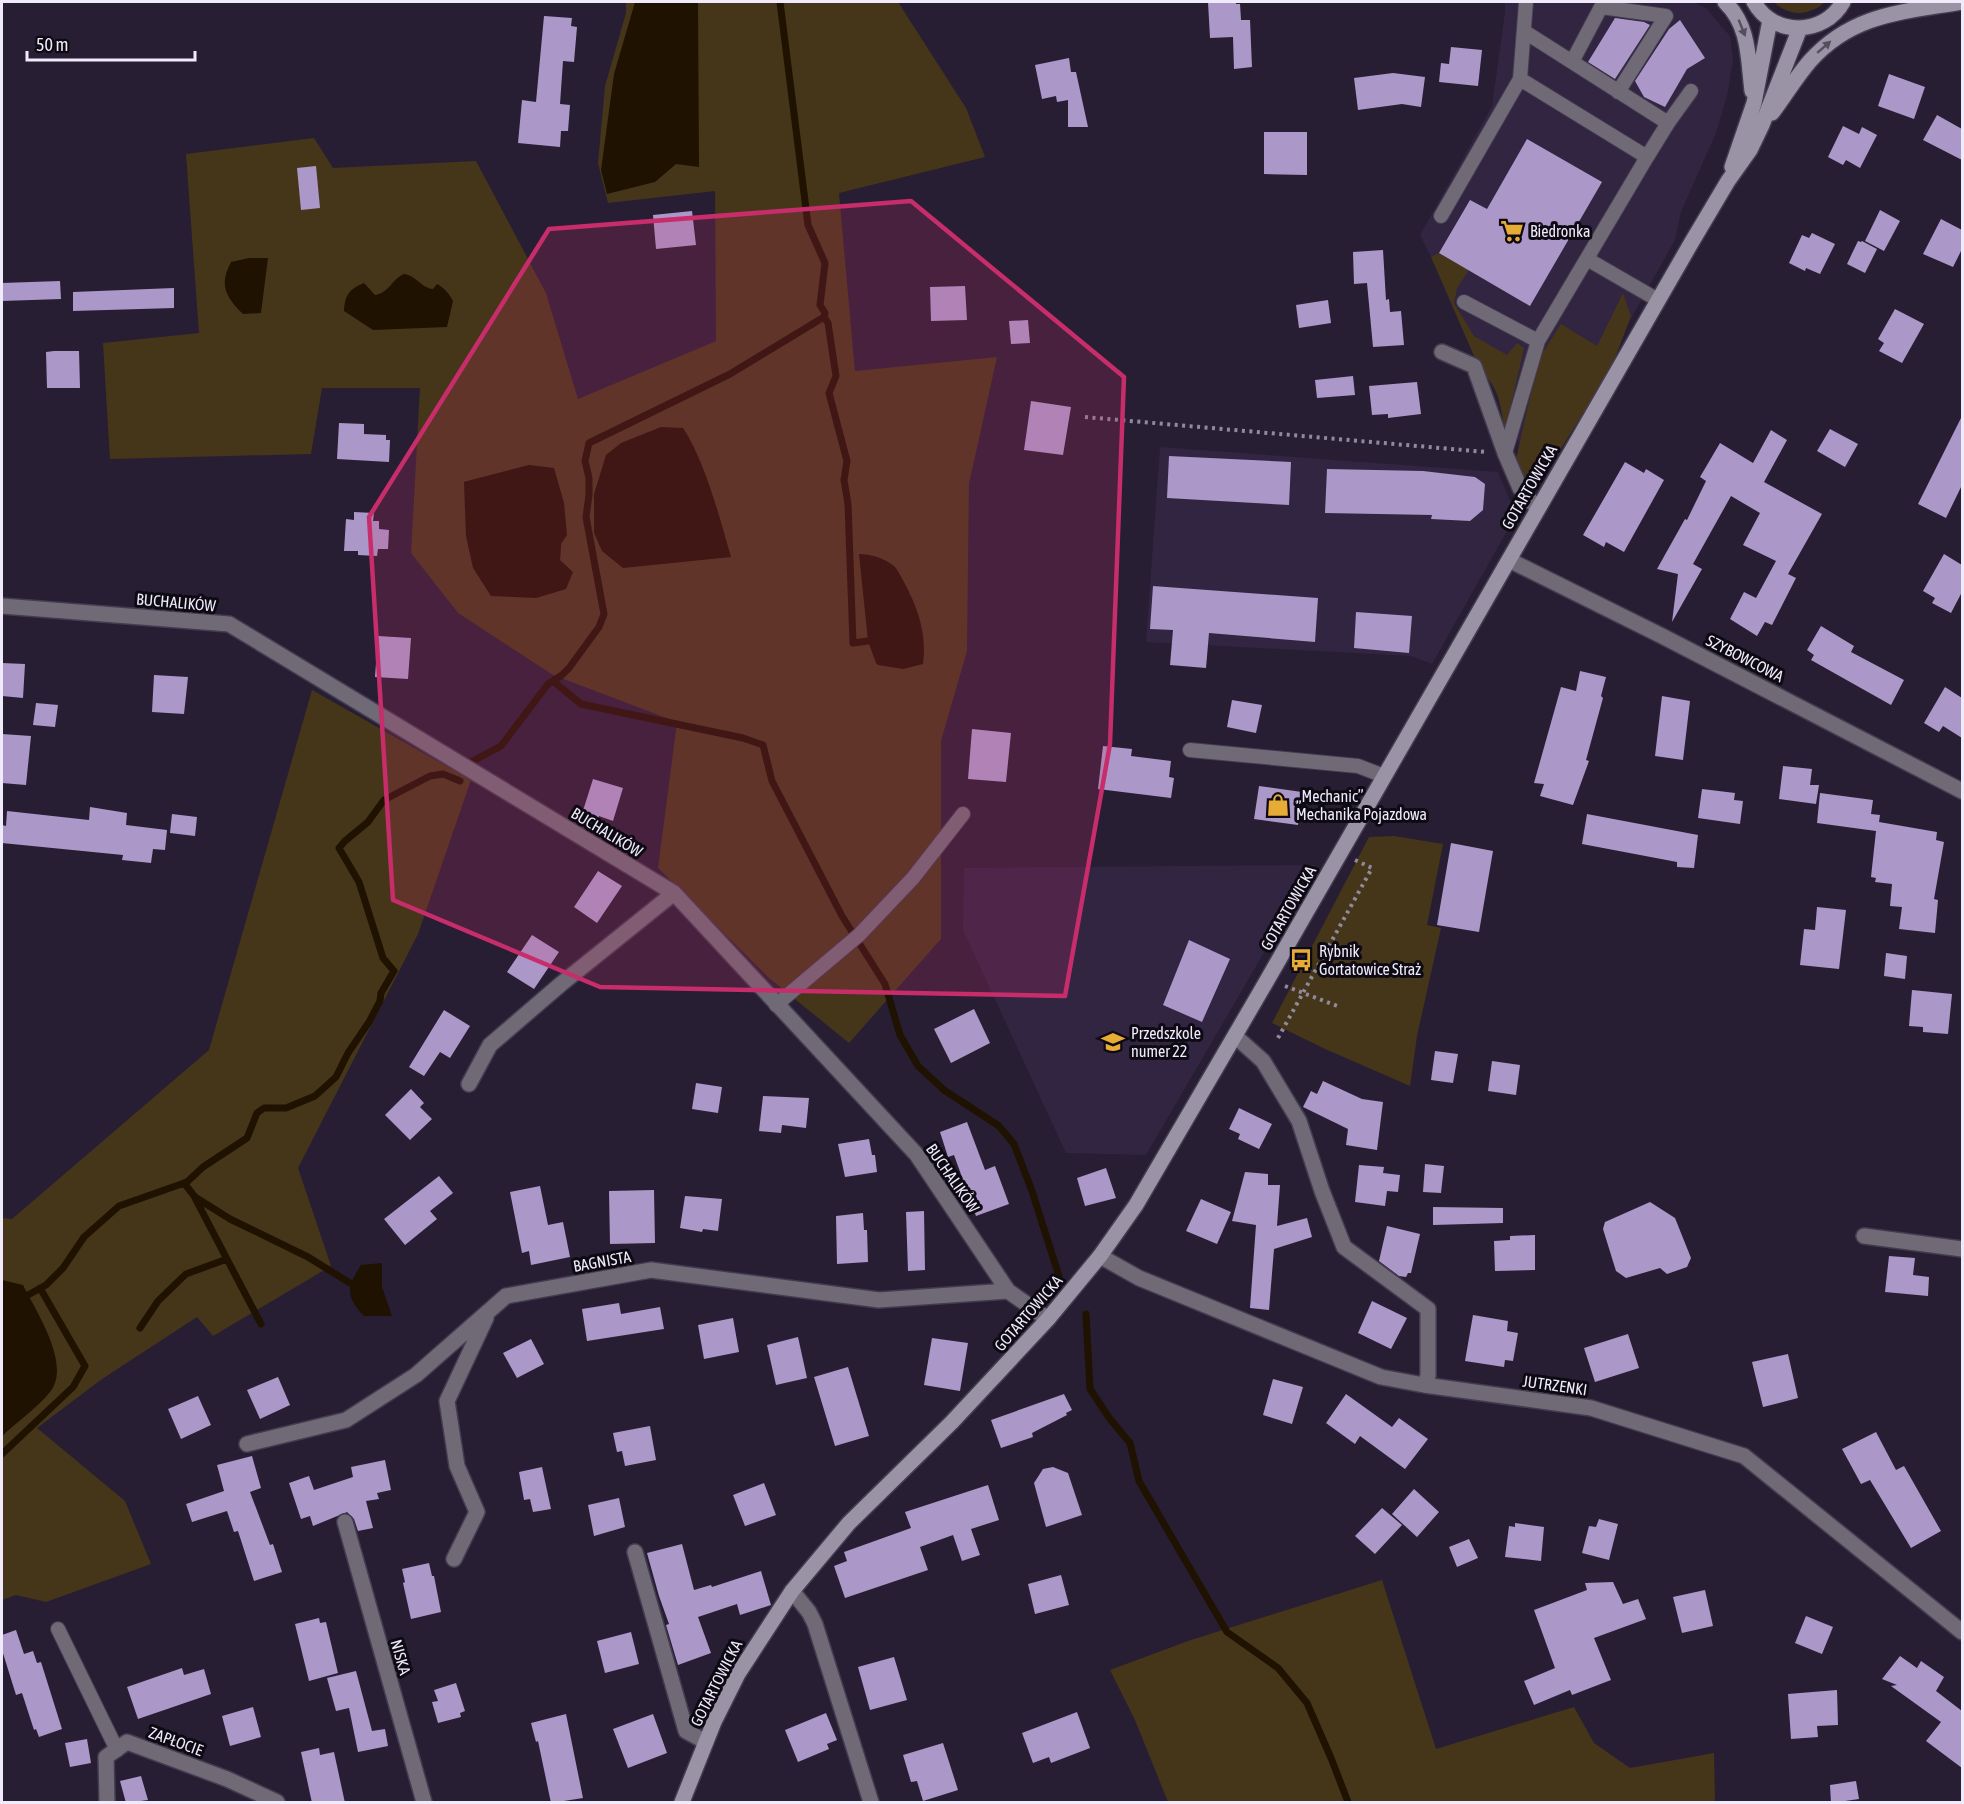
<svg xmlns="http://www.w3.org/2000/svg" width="1964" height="1804" font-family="'Asap Condensed',sans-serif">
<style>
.built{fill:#312541}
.green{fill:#463619;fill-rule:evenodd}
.water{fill:#1f1200}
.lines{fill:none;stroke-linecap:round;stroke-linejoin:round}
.stream{stroke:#1f1200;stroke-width:7}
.building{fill:#ab98c9}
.lane-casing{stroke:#433b50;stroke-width:16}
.street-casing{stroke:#433b50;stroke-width:18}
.secondary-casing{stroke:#433b50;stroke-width:18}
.path{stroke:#918a9d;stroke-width:4;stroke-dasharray:3 4.5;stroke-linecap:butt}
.lane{stroke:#6f6a76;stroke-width:14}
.street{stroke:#6f6a76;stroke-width:15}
.secondary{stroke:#9a93a6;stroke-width:15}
.oneway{fill:#544e5d}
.marked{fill:#c72d6b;fill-opacity:0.2;stroke:#c72d6b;stroke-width:4.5;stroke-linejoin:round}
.labels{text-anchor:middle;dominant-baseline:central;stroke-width:6;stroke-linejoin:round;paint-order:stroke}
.poi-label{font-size:16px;fill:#f0ebfa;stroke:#0e0a14;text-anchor:start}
.street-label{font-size:16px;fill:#f0ebfa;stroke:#0e0a14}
</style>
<rect width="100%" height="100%" fill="#271e34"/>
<path class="built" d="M1505,2H1693L1706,8L1730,36L1733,59L1728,92L1716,133L1681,212L1675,240L1538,485L1485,365L1420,235L1492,106L1505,12Z
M1160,447L1498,472L1516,515L1432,664L1411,656L1146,642Z
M1315,865L1146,1155L1066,1153L963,930L964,868Z"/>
<path class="green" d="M626,2H898L966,108L985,157L839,193L855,371L997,357L969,484L967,651L941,741V939L849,1043L769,978L658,868L677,722L553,675L458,613L411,553L420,388H322L311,454L110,459L103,343L199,333L186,154L314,138L333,168L476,161L546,293L578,399L716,341L715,191L608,203L598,163L605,86L626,13ZM529,465L561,544L560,560L464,482Z
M1774,2H1825C1810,16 1789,17 1774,2Z
M1439,253L1469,270L1457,288L1454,303L1474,336L1507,355L1517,343L1524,348L1505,432C1501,409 1500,387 1481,372L1431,257Z
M1623,293L1631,316L1611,369L1538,485L1529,488L1516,459L1539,358L1561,324L1597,346Z
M312,690L471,780L418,934L298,1168L331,1266L213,1336L197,1317L102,1379L37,1428L125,1501L151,1564L46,1602L16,1595L2,1600V1218L12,1219L209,1050Z
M1394,836L1443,844L1427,925L1441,928L1417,1036L1410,1086L1323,1048L1272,1023L1369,837Z
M1382,1580L1436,1749L1574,1707L1594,1743L1630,1768L1714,1753L1715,1802H1168L1135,1720L1110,1670L1188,1641Z"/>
<path class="water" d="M635,2H697L698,3L699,167L676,164L655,182L607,194L601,170L614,74Z
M249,258H268L261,313L243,314C225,297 219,284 231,262Z
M404,274C416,275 421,288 433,289L437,284C444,288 449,293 453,301L447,327L373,330L344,311C345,295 349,289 364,283L375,295C389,293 392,279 404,274Z
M661,427L683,428C705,461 720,519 731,557L623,568L602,551L594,533V494L606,455L621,443Z
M529,465L554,468L564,503L567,535L561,544L560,560L573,572L566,589L536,598L491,596L473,568L466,536L464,482Z
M859,554C871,554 884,558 894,566C898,570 901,577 904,582C918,608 927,634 923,664L903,669L878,665L876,663L868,641Z
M382,1263V1287L392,1316H364C345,1296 347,1287 361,1265Z
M2,1280L23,1285C36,1311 72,1365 50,1392C37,1408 17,1422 2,1436Z"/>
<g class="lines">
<path class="stream" d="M780,2L808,225L825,263L820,305L825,313L824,317L828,323L836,376L829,393L847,461L844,480L848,504L853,643L868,641
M553,681L581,704L743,738L763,745L772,781L842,916L885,984L900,1035L918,1066L944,1090L999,1126L1014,1144L1032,1191L1059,1276
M471,762L501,746L548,684L562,675L569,668L599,627L604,614L586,517L589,495V478L585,461L589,443L730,374L824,317
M184,1183L195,1197L230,1219L308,1257L350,1283
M195,1198L261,1324
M28,1295L46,1285L63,1268L84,1237L119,1206L187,1182L203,1167L247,1138L257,1113L264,1108H286L315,1096L336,1077L348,1053L369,1022L380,1001L381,993L394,971L383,958L359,882L339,848L345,841L368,822L384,800L430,776L443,774L460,781
M1086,1314L1090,1389L1110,1419L1130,1443L1139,1481L1227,1632L1278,1668L1307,1703L1331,1758L1348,1802
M140,1328L158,1301L186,1274L227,1259
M2,1454L73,1387L85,1366L40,1288"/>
</g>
<path class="building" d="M1208,2H1236V4H1240L1241,20H1250L1252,67L1234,69L1233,37L1210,38Z
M544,16L572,18L571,26L577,27L574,62L563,61L560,104L570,105L568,131H561L560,147L518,143L522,100L536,102Z
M1615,18L1644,22L1650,25L1615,79L1588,62Z
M1680,20L1705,58L1687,69L1665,107L1644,97L1635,81L1669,29Z
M1451,47L1482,50L1478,86L1439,82L1441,63L1449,64Z
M1069,58L1071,72H1076L1088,127H1068V100L1057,102L1056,96L1042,99L1035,65Z
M1393,73L1425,77L1421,107L1402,104L1358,110L1354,78Z
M1889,74L1925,87L1914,119L1878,106Z
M1937,115L1962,129V160L1923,140Z
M1843,126L1859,134L1862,127L1877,135L1860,168L1846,160L1843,165L1828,157Z
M1264,132H1307V175L1264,174Z
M1527,139L1602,182L1530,306L1439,253L1470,200L1487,209Z
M316,166L320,208L301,210L297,168Z
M1880,210L1900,221L1884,251L1865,241Z
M692,211L696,245L656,249L653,215Z
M1941,219L1962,230V249L1953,267L1923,254Z
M1812,233L1835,244L1820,274L1806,268L1805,271L1789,263L1802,235L1809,238Z
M1858,241L1861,242L1862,241L1877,249L1865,273L1847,264Z
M1383,250L1386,300L1389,299L1390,312L1401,311L1404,345L1373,347L1367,283L1354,284L1353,252Z
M60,281L61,299L2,301V283Z
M965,286L967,320L931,321L930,287Z
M174,288V308L73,311V292Z
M1328,300L1331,323L1299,328L1296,305Z
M1895,309L1924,324L1902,363L1879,351L1884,343L1878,339Z
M1028,320L1030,343L1011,344L1009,321Z
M54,351H79L80,388H47L46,352Z
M1353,376L1355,395L1317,398L1315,380Z
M1417,382L1421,414L1388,418V414L1372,415L1369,386Z
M1031,401L1071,407L1063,455L1024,450Z
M1962,416V485L1946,518L1918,504Z
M339,423L364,424V434L386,435V440H390L389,462L337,459Z
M1830,429L1858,444L1845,467L1817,451Z
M1771,430L1787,440L1764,482L1822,514L1788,574L1796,578L1772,625L1765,622L1757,636L1730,619L1744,592L1756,598L1776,561L1743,545L1760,513L1731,496L1693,564L1702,569L1672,622L1678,574L1657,569L1685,519L1687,520L1706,481L1700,477L1720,443L1753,463Z
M1169,456L1291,462L1289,505L1167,498Z
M1625,462L1644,473L1646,469L1664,480L1624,552L1606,542L1604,547L1583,535Z
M1327,469L1423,471L1475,477L1485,484L1483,510L1470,521L1431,519L1432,515L1325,513Z
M354,512L374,513L373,521H379V529L389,530L388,549H378L377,556L358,555V551H344L346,519L354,520Z
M1944,554L1962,565V592L1951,613L1932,603L1935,598L1923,591Z
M1153,586L1318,598L1315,642L1209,633L1206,668L1170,665L1173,630L1150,629Z
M1356,612L1412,616L1409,653L1354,648Z
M1821,626L1854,646L1851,652L1904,680L1891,705L1811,660L1814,655L1807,650Z
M378,636L411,638L408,679L375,677Z
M2,663L25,664L23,698L2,696Z
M1580,671L1606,677L1601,696L1603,698L1586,760L1589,761L1573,805L1540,796L1544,784L1534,783L1561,687L1576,691Z
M154,675L188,677L184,714L152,712Z
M1945,687L1962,698V738L1943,726L1939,732L1924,723Z
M1662,696L1690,701L1683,760L1655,756Z
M1232,700L1262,705L1256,733L1227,727Z
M36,703L58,705L55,727L33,725Z
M972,729L1011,733L1006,782L968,779Z
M2,734L31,736L26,785L2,783Z
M1103,746L1132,749L1131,756L1171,761L1169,777L1174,778L1171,798L1098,789Z
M1783,766L1812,769L1810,785H1819L1816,804L1779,799Z
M593,779L623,788L613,821L599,816L597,822L581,817Z
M1259,786L1302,792L1298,825L1254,819Z
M1702,789L1735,793L1734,800L1743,801L1740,824L1698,818Z
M1820,793L1873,800L1871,814L1880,815L1879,822L1937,832L1936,840L1944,842L1934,899L1938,900L1935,933L1899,929L1902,907L1890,906L1892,884L1875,882L1876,878L1871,877L1876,831L1817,823Z
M90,807L127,813L126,825L167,830L165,850L153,849L151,863L122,860L123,855L2,843V825L6,826L7,811L89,820Z
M172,814L197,817L195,836L170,833Z
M1587,814L1698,835L1694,868L1677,867V862L1582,844Z
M1451,843L1493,851L1479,932L1437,925Z
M598,871L622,886L597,923L574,907Z
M1817,907L1846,910L1839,969L1800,965L1804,929L1815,930Z
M532,935L559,952L534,989L507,972Z
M1189,940L1230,959L1202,1022L1163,1005Z
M1886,953L1907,956L1905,979L1884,976Z
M1912,990L1952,994L1948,1034L1923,1032V1027L1909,1026Z
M974,1009L990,1043L951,1063L934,1029Z
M444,1010L470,1026L450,1058L440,1052L424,1076L409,1067Z
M1435,1051L1458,1054L1453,1083L1431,1080Z
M1492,1061L1520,1065L1516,1095L1488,1091Z
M1323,1081L1362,1099L1383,1102L1377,1150L1346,1145L1348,1129L1303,1107L1311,1091L1317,1094Z
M696,1083L722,1087L718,1113L692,1109Z
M411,1089L424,1103L420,1107L432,1119L410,1140L385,1115Z
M763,1096L809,1098L806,1128L782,1125L781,1133L759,1131Z
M1239,1108L1272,1124L1259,1149L1238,1139L1240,1134L1229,1129Z
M967,1122L985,1170L995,1166L1009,1204L976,1216L954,1155L948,1157L940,1132Z
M869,1139L872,1155H875L877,1172L845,1177L838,1144Z
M1425,1164L1444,1166L1441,1193L1423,1192Z
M1359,1165L1384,1167L1383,1173L1400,1175L1398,1192L1387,1191L1385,1206L1355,1202Z
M1106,1168L1116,1198L1085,1206L1077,1178Z
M1245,1172L1268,1174V1185H1280L1277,1226L1307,1218L1312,1237L1274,1249L1269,1310L1250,1308L1256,1225L1232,1221Z
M439,1176L453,1193L430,1211L437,1219L405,1245L384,1219Z
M540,1186L548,1225L563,1222L570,1257L531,1265L529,1251L522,1253L510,1192Z
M654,1190L655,1243L610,1244L609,1191Z
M685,1196L722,1199L718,1231L703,1229L702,1232L680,1228Z
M1201,1199L1231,1212L1217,1244L1186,1231Z
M1650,1202L1675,1218L1691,1258L1687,1267L1667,1274L1660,1268L1626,1278L1616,1271L1603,1229L1605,1222Z
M1433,1207L1503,1208V1223L1433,1225Z
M924,1211L925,1270L908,1271L906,1212Z
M863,1213L864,1230H867L868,1262L837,1264L836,1216Z
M1387,1226L1420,1234L1411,1273H1408L1406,1277L1399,1276L1379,1261Z
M1535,1235V1270L1495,1271L1494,1241L1510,1240V1236Z
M1889,1256L1915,1258L1913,1275L1929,1277L1928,1296L1885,1292Z
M1372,1301L1407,1318L1391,1349L1358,1333Z
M619,1303L621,1314L660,1307L664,1329L587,1341L582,1309Z
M1473,1315L1508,1321L1507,1331L1518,1333L1513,1361L1505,1360L1504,1367L1465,1361Z
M733,1318L739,1352L704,1359L698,1325Z
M1628,1334L1639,1368L1595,1382L1584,1348Z
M798,1337L807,1378L776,1385L767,1345Z
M932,1338L968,1343L960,1391L924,1385Z
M531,1339L544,1364L517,1378L503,1353Z
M1788,1354L1798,1398L1763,1407L1752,1362Z
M848,1367L869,1436L835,1446L814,1377Z
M278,1377L290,1405L260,1419L247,1390Z
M1273,1379L1303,1387L1292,1424L1263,1415Z
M1064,1394L1072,1410L1066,1413L1067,1415L1032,1433L1033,1437L1001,1448L991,1420Z
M1346,1394L1392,1427L1399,1418L1428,1439L1405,1469L1360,1436L1355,1444L1326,1423Z
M198,1396L211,1425L181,1439L168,1409Z
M650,1426L656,1460L625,1466L622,1451L617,1452L613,1433Z
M1876,1432L1896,1470L1904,1466L1941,1531L1911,1548L1870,1480L1861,1484L1842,1449Z
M252,1456L261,1488L250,1492L270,1545L273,1544L282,1572L254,1581L238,1531L234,1532L227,1511L192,1522L186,1504L224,1491L217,1465Z
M385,1460L391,1490L377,1493L379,1499L366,1501L373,1528L358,1531L354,1519L347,1512L313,1526L310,1516L301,1519L289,1483L309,1476L314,1490L353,1477L351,1467Z
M542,1467L551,1509L533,1512L530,1499L524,1500L519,1472Z
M1053,1467L1068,1473L1082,1515L1046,1527L1034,1483L1043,1469Z
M764,1483L776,1515L745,1526L733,1495Z
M988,1485L999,1520L971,1529L980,1555L962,1561L953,1535L920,1547L928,1570L845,1598L834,1566L847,1561L844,1552L911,1528L905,1512Z
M1414,1489L1439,1512L1417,1537L1392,1514Z
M619,1498L625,1527L594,1536L588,1505Z
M1382,1508L1402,1525L1375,1554L1355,1536Z
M1599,1519L1618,1524L1609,1560L1582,1553L1589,1526L1596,1527Z
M1515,1523L1544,1527L1541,1561L1505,1557L1509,1526L1515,1527Z
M1469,1539L1478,1558L1457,1567L1449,1547Z
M682,1544L694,1590L711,1585L712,1587L761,1571L771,1605L740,1615L737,1604L698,1617L711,1653L678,1665L666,1625L669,1624L659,1596L647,1553Z
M429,1563L432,1576H434L441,1612L411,1619L403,1583L405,1582L402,1569Z
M1061,1575L1069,1605L1035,1614L1028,1584Z
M1613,1582L1623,1604L1638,1599L1646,1619L1594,1638L1611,1680L1572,1695L1570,1690L1534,1705L1524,1681L1555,1668L1534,1610L1587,1590L1585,1583Z
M1705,1590L1713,1626L1682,1633L1673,1597Z
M1806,1616L1833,1627L1822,1654L1795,1643Z
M319,1618L320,1623L326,1622L338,1673L309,1681L295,1624Z
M16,1630L24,1654L33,1651L37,1663L41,1662L62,1729L39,1737L36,1729L34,1730L22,1693L16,1695L2,1650V1635Z
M631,1632L639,1664L605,1673L597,1641Z
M1900,1656L1917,1668L1921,1661L1944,1677L1936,1691L1962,1711V1768L1926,1741L1941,1722L1891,1686L1897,1685L1882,1679Z
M894,1657L907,1700L870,1710L858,1667Z
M182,1668L184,1675L204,1669L211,1694L138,1719L127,1687Z
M356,1671L372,1731L385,1729L388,1746L358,1752L349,1708L336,1711L327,1678Z
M456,1683L465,1711L460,1713L461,1717L438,1723L432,1702L438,1701L434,1690Z
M1837,1690L1838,1725L1817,1726L1818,1737L1791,1739L1788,1694Z
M253,1707L261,1737L230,1746L222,1716Z
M1077,1712L1090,1748L1051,1763L1049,1757L1033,1763L1022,1733Z
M826,1713L837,1740L827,1744L829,1749L798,1762L785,1730Z
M566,1714L583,1798L551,1803L538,1741L536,1742L531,1723Z
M653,1714L667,1753L628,1768L613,1729Z
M87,1739L91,1763L70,1767L65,1743Z
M943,1743L958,1790L923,1801L917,1781L911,1782L903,1755Z
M319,1748L320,1755L334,1752L345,1803H312L301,1752Z
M141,1776L148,1800L126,1803L120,1781Z
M1856,1781L1859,1799L1831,1803L1830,1785Z"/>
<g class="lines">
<g class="lane-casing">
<path id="lane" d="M1525,32L1668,123L1647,157
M1572,62L1601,7L1666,16L1618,92
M1668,123L1691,91
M1441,216L1520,79
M1587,259L1658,300
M1464,302L1538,341
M1505,453L1538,341L1647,157L1520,79L1526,2
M1190,750L1358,766L1384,776
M776,1005L859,935L913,878L963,814
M58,1629L117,1750"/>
</g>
<g class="street-casing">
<path id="street" d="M1442,352L1474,366L1505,453L1520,488L1537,508
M1509,560L1662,636L1962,791
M2,606L229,624L674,893L917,1155L1008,1291L1048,1319
M1235,1036L1263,1061L1299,1121L1322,1191L1344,1247L1428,1309V1376L1424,1385
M469,1084L490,1045L561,984L674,893
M1864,1236L1962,1249
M1100,1256L1139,1278L1381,1377L1424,1385L1591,1408L1744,1456L1962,1632
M247,1444L346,1420L416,1375L506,1296L651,1270L879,1300L1008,1291
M345,1522L424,1802
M635,1552L686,1731L706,1742
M454,1559L477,1512L457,1466L447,1401L486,1318
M792,1591L809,1612L815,1624L871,1802
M107,1802L106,1757L127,1742L227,1779L277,1802"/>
</g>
<g class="secondary-casing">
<path id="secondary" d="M1725,2C1750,26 1748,60 1752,91
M1754,2C1773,37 1824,36 1843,2
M1772,113C1785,96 1796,77 1810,61C1853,13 1904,12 1962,2
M1732,167L1754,103L1770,20
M682,1802L714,1722L738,1674L792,1591L849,1523L952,1422L1048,1319L1100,1256L1136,1205L1262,989L1690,245L1728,181L1750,150L1762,125L1800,28"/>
</g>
<path class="path" d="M1085,417L1486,452
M1285,986L1340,1007
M1278,1038L1372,868L1355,860"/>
<use href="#lane" class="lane"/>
<use href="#street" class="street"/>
<use href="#secondary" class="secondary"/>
</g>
<defs><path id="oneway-solid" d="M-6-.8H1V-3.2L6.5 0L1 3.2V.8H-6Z" transform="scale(1.5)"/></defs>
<g class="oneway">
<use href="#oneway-solid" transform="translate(1742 28) rotate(68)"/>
<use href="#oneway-solid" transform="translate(1824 47) rotate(-41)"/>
</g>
<path class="marked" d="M911,201L1124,377L1110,744L1065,996L600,987L393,900L369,517L549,229Z"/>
<defs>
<g id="supermarket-bare" transform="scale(1.8)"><path d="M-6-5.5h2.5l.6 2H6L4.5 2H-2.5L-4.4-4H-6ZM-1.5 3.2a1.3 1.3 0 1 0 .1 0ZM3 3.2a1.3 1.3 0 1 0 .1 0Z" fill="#e6ac36" stroke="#0e0a14" stroke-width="2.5" paint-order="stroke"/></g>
<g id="shop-bare" transform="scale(1.8)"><path d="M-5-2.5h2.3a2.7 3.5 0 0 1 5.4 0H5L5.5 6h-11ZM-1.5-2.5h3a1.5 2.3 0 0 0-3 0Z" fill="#e6ac36" stroke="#0e0a14" stroke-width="2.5" paint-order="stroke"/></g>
<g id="bus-bare" transform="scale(1.8)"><path d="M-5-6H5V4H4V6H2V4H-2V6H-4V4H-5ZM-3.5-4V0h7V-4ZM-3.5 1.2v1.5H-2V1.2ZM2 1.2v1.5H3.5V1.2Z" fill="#e6ac36" stroke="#0e0a14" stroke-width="2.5" paint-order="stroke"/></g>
<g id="school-bare" transform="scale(1.8)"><path d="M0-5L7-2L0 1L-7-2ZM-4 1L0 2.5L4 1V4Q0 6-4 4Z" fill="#e6ac36" stroke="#0e0a14" stroke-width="2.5" paint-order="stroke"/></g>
</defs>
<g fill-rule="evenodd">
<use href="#supermarket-bare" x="1512" y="231"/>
<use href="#shop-bare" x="1278" y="805"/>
<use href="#bus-bare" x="1301" y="960"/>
<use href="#school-bare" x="1113" y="1042"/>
</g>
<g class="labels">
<g class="poi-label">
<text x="1530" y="231">Biedronka</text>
<text x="1296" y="796">„Mechanic”<tspan x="1296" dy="18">Mechanika Pojazdowa</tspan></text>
<text x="1319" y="951">Rybnik<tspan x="1319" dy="18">Gortatowice Straż</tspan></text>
<text x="1131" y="1033">Przedszkole<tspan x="1131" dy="18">numer 22</tspan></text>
</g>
<g class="street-label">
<text transform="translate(1529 487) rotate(-60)">GOTARTOWICKA</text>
<text transform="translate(176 602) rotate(5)">BUCHALIKÓW</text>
<text transform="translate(1745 658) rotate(27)">SZYBOWCOWA</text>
<text transform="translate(607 832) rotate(31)">BUCHALIKÓW</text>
<text transform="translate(1288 908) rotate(-60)">GOTARTOWICKA</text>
<text transform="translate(953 1178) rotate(55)">BUCHALIKÓW</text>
<text transform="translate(602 1261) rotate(-10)">BAGNISTA</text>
<text transform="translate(1028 1313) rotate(-49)">GOTARTOWICKA</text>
<text transform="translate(1555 1385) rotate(8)">JUTRZENKI</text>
<text transform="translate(401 1657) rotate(74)">NISKA</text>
<text transform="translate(716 1683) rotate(-63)">GOTARTOWICKA</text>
<text transform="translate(176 1741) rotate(20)">ZAPŁOCIE</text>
</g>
</g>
<rect width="1964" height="1804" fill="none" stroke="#f0ebfa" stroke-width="6"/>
<path d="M27 51v9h168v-9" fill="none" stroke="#f0ebfa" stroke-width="3"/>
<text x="36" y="51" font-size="18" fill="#f0ebfa" stroke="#0e0a14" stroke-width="4.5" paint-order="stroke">50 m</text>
</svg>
